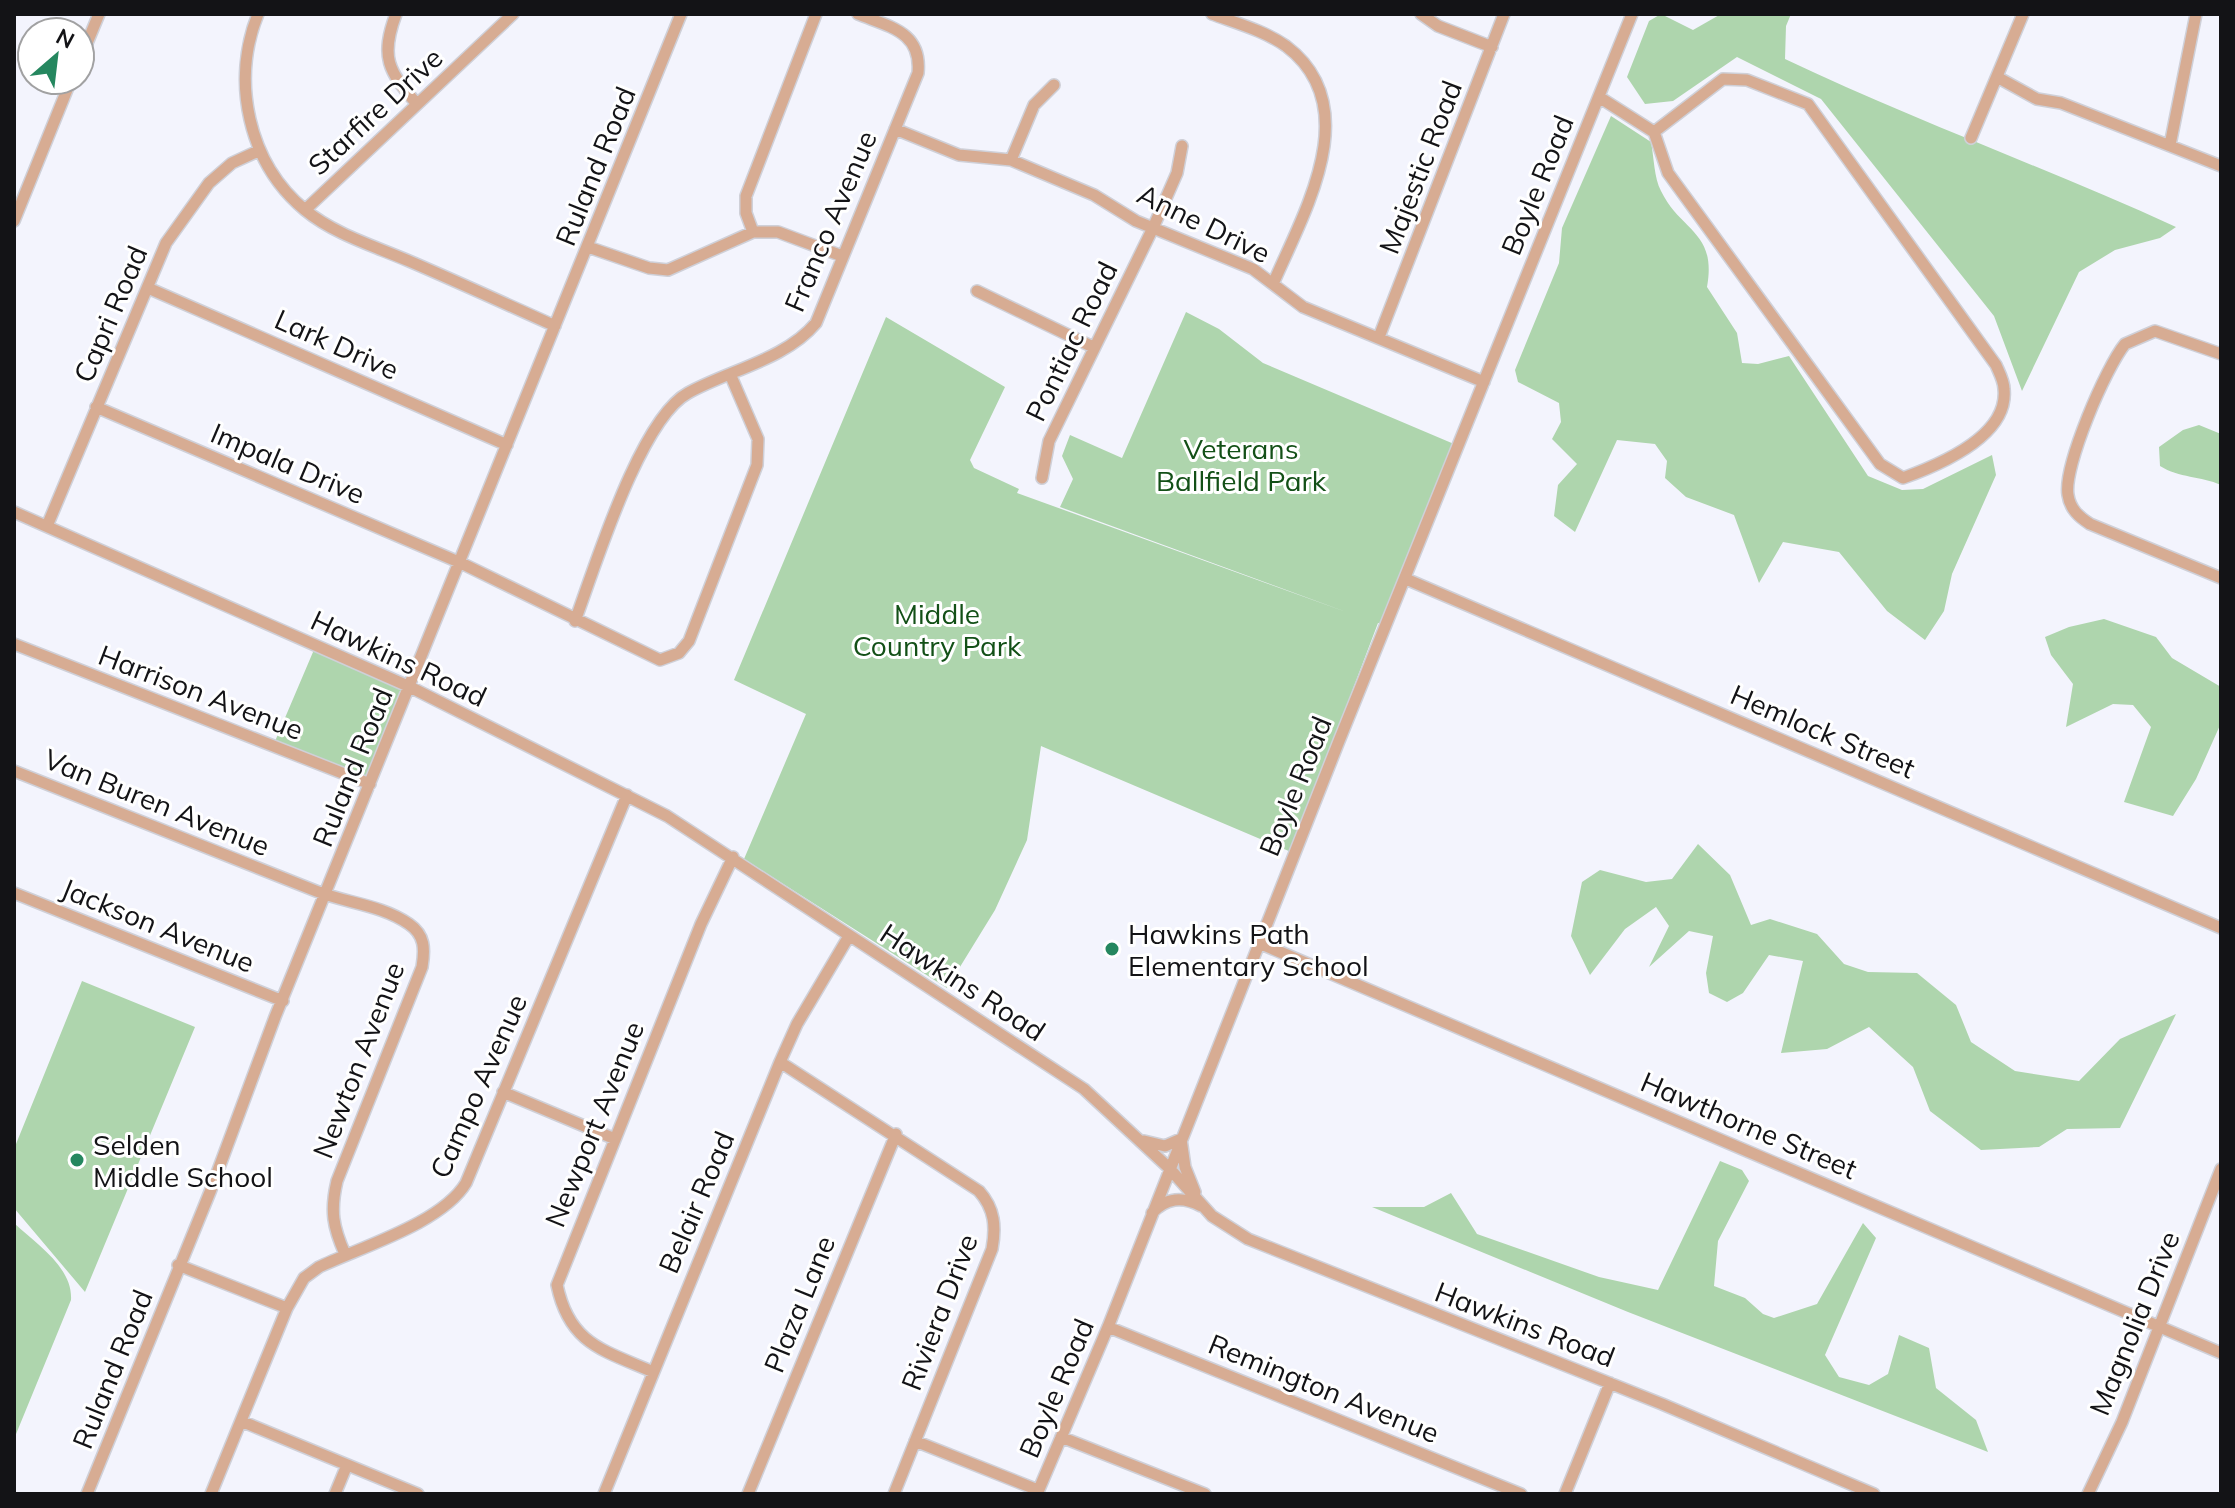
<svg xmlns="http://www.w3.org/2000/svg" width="2235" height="1508" font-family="Mulish,sans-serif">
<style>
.green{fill:#aed5ad}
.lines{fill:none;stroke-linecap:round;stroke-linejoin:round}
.minor-casing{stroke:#cfd0d8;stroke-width:14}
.minor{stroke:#d7ac93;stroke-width:11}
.poi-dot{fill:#25875f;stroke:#fff;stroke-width:3}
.labels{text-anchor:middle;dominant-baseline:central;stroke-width:6;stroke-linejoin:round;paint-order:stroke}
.street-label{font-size:28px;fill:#131316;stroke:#fff}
.park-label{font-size:28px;fill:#135017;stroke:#fff}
.poi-label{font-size:28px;fill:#131316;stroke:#fff;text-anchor:start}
</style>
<rect width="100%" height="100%" fill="#f3f4fd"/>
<path class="green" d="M1661,14L1693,30L1721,14H1791L1786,26L1785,59C1913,120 2047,168 2176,227L2160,238L2115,250L2079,272L2022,391L1994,316L1821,99L1737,57L1673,101L1645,104L1627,77L1649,21Z
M1611,116L1651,142C1654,157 1654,178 1661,191C1681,232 1717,231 1707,287L1737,333L1742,363L1758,364L1789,356L1868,476L1902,490L1923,489L1992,455L1996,475L1952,574L1944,611L1925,640L1887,611L1839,552L1783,542L1759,583L1734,515L1686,497L1665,478L1667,461L1655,444L1617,440L1575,532L1554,516L1558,485L1577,464L1552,439L1561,422L1559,403L1518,382L1515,370L1559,263L1562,228Z
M1186,312L1219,329L1263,363L1454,444L1383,624L1378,623L1291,852L1041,746L1027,840L995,910L947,988L744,859L806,714L734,680L886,317L1005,387L970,460L974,468L1019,489L1017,493L1349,613L1060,507L1073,479L1062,456L1070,435L1122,458Z
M2199,425L2221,434V485C2201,476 2179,478 2160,466L2159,447L2183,430Z
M2104,619L2156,637L2172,658L2221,687V723L2196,779L2173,816L2124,802L2151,727L2133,705L2113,704L2066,727L2073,684L2051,655L2045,637L2069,627Z
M316,645L410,687L370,784L273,746Z
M1698,844L1730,875L1751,925L1770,919L1817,934L1844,964L1868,972L1917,973L1956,1005L1971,1042L2015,1071L2079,1081L2120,1039L2176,1014L2120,1128L2067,1129L2039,1147L1981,1150L1930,1111L1913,1067L1869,1027L1827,1049L1781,1053L1803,961L1769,955L1743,993L1727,1002L1709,993L1706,973L1713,936L1689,931L1649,967L1669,926L1656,907L1625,929L1590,975L1571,936L1582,882L1600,870L1646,882L1672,879Z
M82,981L195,1027L85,1292L14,1208V1149Z
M1720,1161L1742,1170L1749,1181L1718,1241L1714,1286L1745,1298L1763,1314L1774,1318L1817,1304L1863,1223L1876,1238L1825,1355L1839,1377L1869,1385L1888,1374L1899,1335L1929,1348L1936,1388L1976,1420L1988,1452L1628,1312L1372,1207H1424L1451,1193L1477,1234L1599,1277L1658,1290Z
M14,1223C36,1244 73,1267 71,1300L14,1439Z"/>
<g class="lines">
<g class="minor-casing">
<path id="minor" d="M258,14C231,81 248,163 305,210C334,234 374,246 409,261C458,282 506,304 555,326
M396,14C380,57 388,71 417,104
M1212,14C1236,23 1265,31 1286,46C1367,107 1303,214 1273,284
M1421,14L1438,26L1492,47
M80,60L99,14
M1997,77L2037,99L2061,103L2221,166
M1599,97L1654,132L1668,173L1880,464L1903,478C1939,465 2009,436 2004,389C2004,381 1999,372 1996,365L1808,104L1747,80L1723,79L1654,132
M895,129L959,155L1011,160L1094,195L1136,221L1253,269L1303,307L1484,382
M1971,138L2023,14
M2170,145L2196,14
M1011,160L1034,105L1054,85
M305,210L513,14
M14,221L71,80
M753,232L746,213V196L816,14
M588,247L649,268L668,270L753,232H778L842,256
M148,288L507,445
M977,291L1093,347
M1379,337L1504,14
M2221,354L2155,331L2125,344C2106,367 2063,467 2068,495C2070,509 2079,517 2090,524L2221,578
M96,407L461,563L660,660L679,653L689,641L757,465L758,439L730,374
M1042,478L1049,441L1153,228L1177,173L1182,146
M14,512L410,687L667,816L1084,1089L1169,1168L1212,1216L1248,1239L1662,1404L1874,1494
M47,526L166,243L209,183L232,163L258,151
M1406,579L2221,928
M575,621C595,567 640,419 688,393C729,370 785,360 816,323L918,73C922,32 890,27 858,14
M14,644L370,784
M14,771C115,811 216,851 316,891C346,903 382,905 409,924C425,935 425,949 422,967L337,1181C330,1211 333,1227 345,1254
M14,893L283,1001
M1259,943L2221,1353
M780,1062L979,1191C995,1209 996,1227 992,1249L894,1494
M503,1092L615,1139
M1144,1141L1165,1146L1181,1139L1185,1167L1195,1192
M1152,1213C1166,1198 1182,1196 1201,1206
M178,1265L287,1308
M1108,1327L1521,1494
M651,1371C602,1350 569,1343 557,1285L701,924L733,857
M241,1421L418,1494
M1061,1437L1205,1494
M915,1441L1038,1490
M87,1494L210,1192L275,1017L681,14
M211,1494L287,1308L304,1278L319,1267C361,1247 442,1223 466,1183L627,795
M335,1494L347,1465
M604,1494L780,1062L797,1024L849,936
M748,1494L896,1134
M1037,1494L1108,1327L1339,741L1632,14
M1565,1494L1610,1383
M2088,1494L2122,1422L2221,1169"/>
</g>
<use href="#minor" class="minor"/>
</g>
<g class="poi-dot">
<circle cx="1112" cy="949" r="8"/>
<circle cx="77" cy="1160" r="8"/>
</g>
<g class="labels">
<g class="street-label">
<text transform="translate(375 111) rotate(-43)">Starfire Drive</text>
<text transform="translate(595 166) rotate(-68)">Ruland Road</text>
<text transform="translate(1420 167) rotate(-69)">Majestic Road</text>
<text transform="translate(1537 185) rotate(-68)">Boyle Road</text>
<text transform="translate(830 221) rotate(-67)">Franco Avenue</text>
<text transform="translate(1204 223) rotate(26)">Anne Drive</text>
<text transform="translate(110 314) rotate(-67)">Capri Road</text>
<text transform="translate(1071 341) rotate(-64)">Pontiac Road</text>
<text transform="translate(337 344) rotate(24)">Lark Drive</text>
<text transform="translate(288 463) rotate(23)">Impala Drive</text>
<text transform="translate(399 658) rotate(25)">Hawkins Road</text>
<text transform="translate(201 692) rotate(21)">Harrison Avenue</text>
<text transform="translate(1823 731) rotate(23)">Hemlock Street</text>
<text transform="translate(352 767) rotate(-68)">Ruland Road</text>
<text transform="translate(1295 786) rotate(-68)">Boyle Road</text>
<text transform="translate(157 802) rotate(22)">Van Buren Avenue</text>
<text transform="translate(158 925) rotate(22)">Jackson Avenue</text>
<text transform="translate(963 982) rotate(33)">Hawkins Road</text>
<text transform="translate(358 1060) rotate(-69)">Newton Avenue</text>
<text transform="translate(478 1086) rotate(-66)">Campo Avenue</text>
<text transform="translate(594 1124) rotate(-68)">Newport Avenue</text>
<text transform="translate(1749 1125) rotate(23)">Hawthorne Street</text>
<text transform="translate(696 1202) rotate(-67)">Belair Road</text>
<text transform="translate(799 1304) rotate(-68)">Plaza Lane</text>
<text transform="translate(939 1312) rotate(-69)">Riviera Drive</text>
<text transform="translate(2134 1323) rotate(-68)">Magnolia Drive</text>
<text transform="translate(1525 1324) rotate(21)">Hawkins Road</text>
<text transform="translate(112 1369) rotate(-68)">Ruland Road</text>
<text transform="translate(1056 1388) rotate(-67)">Boyle Road</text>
<text transform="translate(1324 1388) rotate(22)">Remington Avenue</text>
</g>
<g class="park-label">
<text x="1241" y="448">Veterans<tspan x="1241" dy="32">Ballfield Park</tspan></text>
<text x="937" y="613">Middle<tspan x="937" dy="32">Country Park</tspan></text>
</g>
<g class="poi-label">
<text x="1128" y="933">Hawkins Path<tspan x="1128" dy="32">Elementary School</tspan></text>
<text x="93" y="1144">Selden<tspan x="93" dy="32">Middle School</tspan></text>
</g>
</g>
<rect width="2235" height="1508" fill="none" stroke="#131316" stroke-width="32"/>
<g transform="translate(56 56) rotate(28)"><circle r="38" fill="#ffffff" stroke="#a1a1a2" stroke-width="2"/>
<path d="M0-6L14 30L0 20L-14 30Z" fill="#25875f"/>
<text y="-12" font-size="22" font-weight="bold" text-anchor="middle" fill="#131316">N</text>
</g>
</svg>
